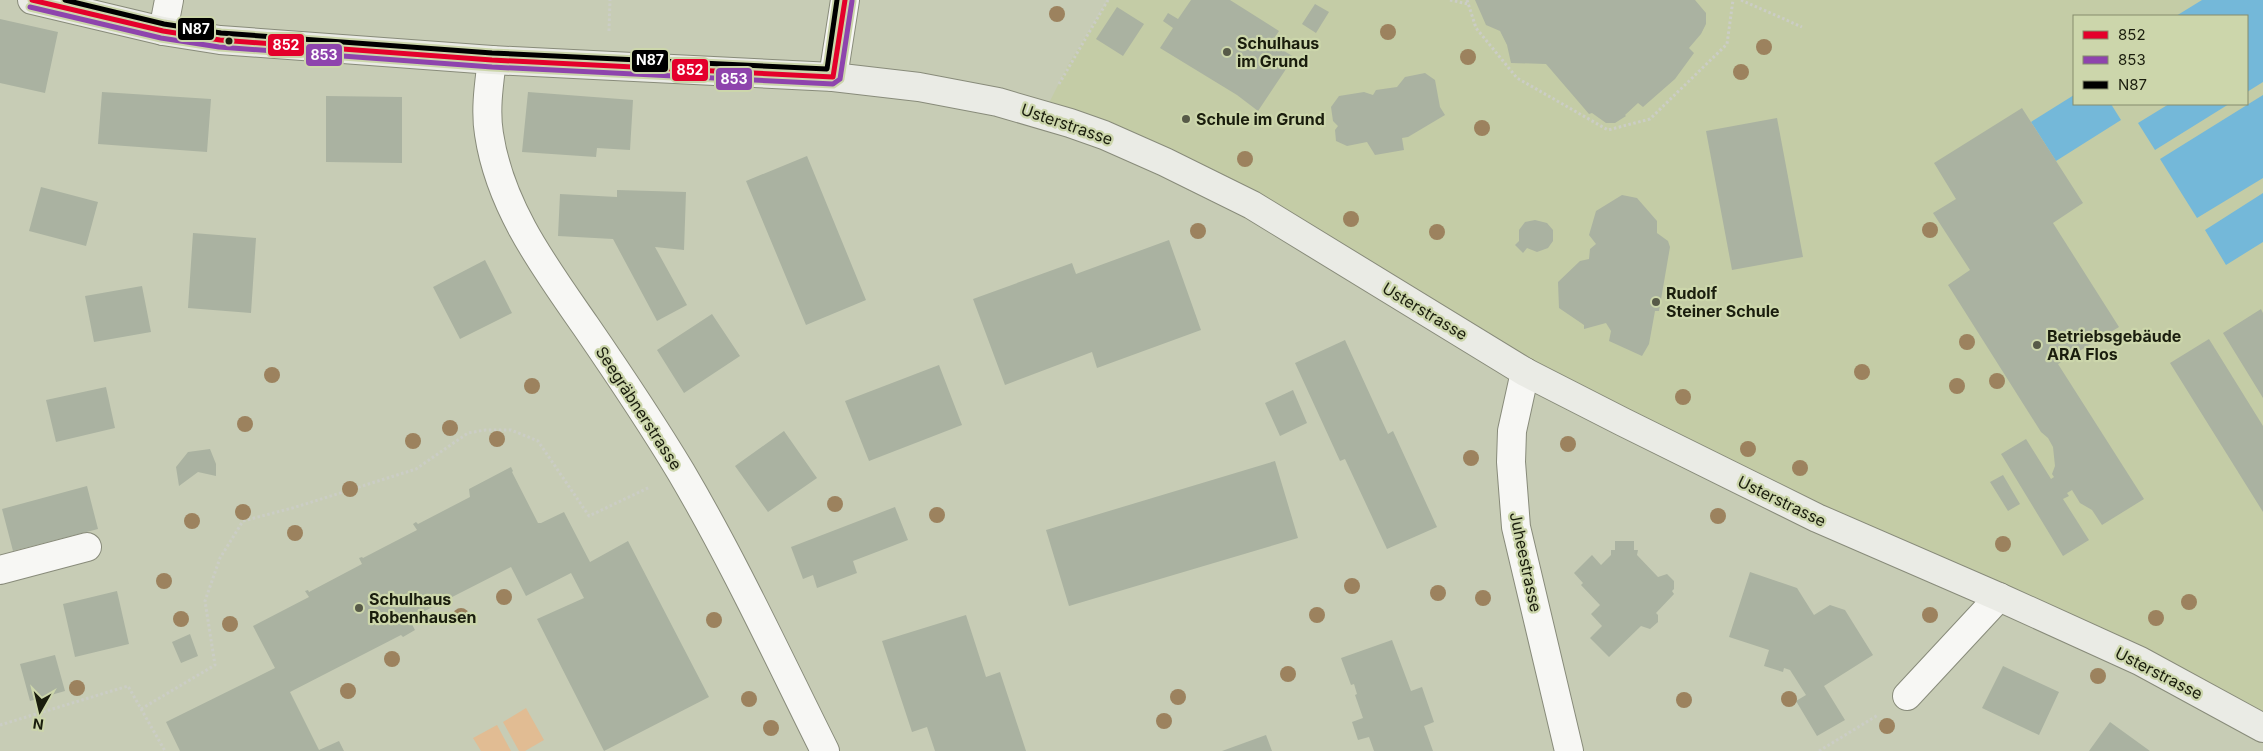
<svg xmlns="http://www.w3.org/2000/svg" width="2263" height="751" font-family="Inter,sans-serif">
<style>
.built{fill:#c4cca6;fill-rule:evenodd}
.green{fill:#e1bc93}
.water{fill:#74b8d9}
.building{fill:#aab2a1}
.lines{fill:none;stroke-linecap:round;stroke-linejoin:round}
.minor-casing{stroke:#888b7a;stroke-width:30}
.tertiary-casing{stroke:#888b7a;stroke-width:30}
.secondary-casing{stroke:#888b7a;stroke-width:30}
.path{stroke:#cbcdc5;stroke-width:3;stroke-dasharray:2.5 2.5;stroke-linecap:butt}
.minor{stroke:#f7f7f4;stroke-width:28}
.tertiary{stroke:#f7f7f4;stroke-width:28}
.secondary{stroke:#eaebe5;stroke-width:28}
.bus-1-casing{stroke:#ccd6ab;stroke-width:9}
.bus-2-casing{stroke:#ccd6ab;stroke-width:9}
.bus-3-casing{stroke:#ccd6ab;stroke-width:9}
.bus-1{stroke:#e4002b;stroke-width:5}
.bus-2{stroke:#8e44ad;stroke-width:5}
.bus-3{stroke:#000;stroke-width:5}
.tree{fill:#9c825e}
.bus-dot{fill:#1a1d0d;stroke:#ccd6ab;stroke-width:2}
.poi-dot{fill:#575a48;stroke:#ccd6ab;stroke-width:2}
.labels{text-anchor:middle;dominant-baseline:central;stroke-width:4.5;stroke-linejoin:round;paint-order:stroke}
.poi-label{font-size:16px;font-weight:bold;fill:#1a1d0d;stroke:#ccd6ab;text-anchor:start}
.street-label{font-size:16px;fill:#1a1d0d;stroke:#ccd6ab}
.line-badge{stroke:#ccd6ab;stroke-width:2}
.badge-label{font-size:14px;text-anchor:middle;font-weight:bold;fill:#fff}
</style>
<rect width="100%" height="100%" fill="#c7ccb5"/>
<path class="built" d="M1108,0H2263V728L1817,518L1296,232L1043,115L1068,65ZM2074,16H2247V104H2074Z"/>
<path class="green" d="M526,708L544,740L525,751H519L503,722Z
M497,725L511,751H481L473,738Z"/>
<path class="water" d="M2202,0H2263V82L2247,92V16H2176Z
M2074,95V104H2111L2121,120L2056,161L2031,122Z
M2263,95V178L2197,218L2160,159Z
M2169,104H2229L2155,150L2138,123Z
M2263,193V242L2226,265L2205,230Z"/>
<path class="building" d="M1191,0H1230L1279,31L1271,43L1294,57L1258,111L1237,95L1160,48L1173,28L1163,21L1168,13L1178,19Z
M1475,0H1695L1706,13V24L1701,34L1689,48L1694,53L1675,79L1643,107L1638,103L1625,115L1626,116L1615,123H1606L1592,113L1589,114L1546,64L1511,63L1507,45L1500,31L1486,25Z
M1315,4L1329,12L1316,33L1302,24Z
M1117,7L1144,24L1123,56L1096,39Z
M0,19L58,32L45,93L0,83Z
M1425,73L1435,80L1440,107L1445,115L1408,137L1402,138L1404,150L1375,155L1367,142L1347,146L1336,141L1335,130L1338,126L1333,121L1331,107L1339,96L1364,92L1373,95L1376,90L1397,87L1405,77Z
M102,92L211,99L207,152L98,144Z
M528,92L633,100L630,150L597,148L596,157L522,152Z
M326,96L402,97V163L326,162Z
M2022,108L2083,203L2053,223L2119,327L2058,364L2144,499L2102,525L2092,510L2080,503L2072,490L2067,493L2069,496L2063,499L2089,540L2063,556L2001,454L2026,439L2051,479L2054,477L2052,474L2055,466L2053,447L2048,438L2041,432L1948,285L1970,270L1933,213L1956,199L1934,163Z
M1777,118L1803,257L1732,270L1706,131Z
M807,156L866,300L806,325L746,181Z
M41,187L98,202L86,246L29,231Z
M617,190L686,192L684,250L655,247L687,305L657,321L613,239L558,236L560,194L617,197Z
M1622,195L1637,198L1657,221V233L1668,241L1670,247L1659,311H1655L1649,344L1642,356L1609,341L1611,331L1606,323L1584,329V325L1559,308L1558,282L1580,261L1589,259L1590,249L1596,244L1589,235L1596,211Z
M1535,220L1547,223L1553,230V241L1548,248L1537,252L1527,248L1523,253L1515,245L1519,241V230L1525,222Z
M193,233L256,238L251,313L188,308Z
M1169,240L1201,330L1097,368L1092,352L1005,385L973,299L1072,263L1076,274Z
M485,260L512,313L460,339L433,287Z
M142,286L151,332L94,342L85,296Z
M2261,309L2263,313V398L2223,333Z
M712,314L740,356L684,393L657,350Z
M2209,339L2263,426V512L2170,363Z
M1345,340L1388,434L1393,431L1437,527L1387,549L1345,459L1340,461L1295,363Z
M939,365L962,425L869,461L845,401Z
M106,387L115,428L56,442L46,400Z
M1293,390L1307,423L1280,436L1265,403Z
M784,431L817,478L768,512L735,466Z
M210,449L216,464V476L198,472L179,486L176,467L188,452Z
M1275,461L1298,538L1069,606L1046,530Z
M511,467L513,471L512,472L538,523H541L564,512L590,562L628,541L709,697L604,751L537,619L584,598L571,573L526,596L511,567L409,619L415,630L403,637L401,635L290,692L319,750L339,741L344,751H180L166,722L275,668L253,626L309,597L305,591L308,590L309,592L362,564L359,558L362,557L363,558L417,530L413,524L416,522L418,524L470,497L469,489Z
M2003,475L2020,504L2008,511L1990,482Z
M87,486L98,529L13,551L2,509Z
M895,507L908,540L853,561L857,573L817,588L813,575L803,579L791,547Z
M1615,541H1634V550H1638L1637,555L1658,577L1667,574L1674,581V589L1672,591L1674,594L1656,613L1658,615V622L1650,629L1641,626L1609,657L1590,638L1602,626L1591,614L1600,605L1581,585L1583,583L1574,573L1592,555L1601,565L1611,555V550H1615Z
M1750,572L1797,588L1814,615L1830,605L1845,610L1873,655L1824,686L1845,720L1817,736L1796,701L1806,695L1790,670L1784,668L1783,672L1764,666L1769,650L1729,637Z
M117,591L129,644L75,657L63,604Z
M966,615L986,677L1000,672L1026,751H935L927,727L912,732L882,641Z
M190,634L198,656L181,663L172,642Z
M1392,640L1411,691L1422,687L1434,722L1424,726L1433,751H1374L1369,737L1358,740L1352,722L1363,718L1355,695L1357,694L1354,684L1351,685L1341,658Z
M55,655L65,691L30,701L20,664Z
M2003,666L2059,692L2039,735L1982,708Z
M2110,722L2150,751H2089Z
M1266,735L1272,751H1222Z"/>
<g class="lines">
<g class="minor-casing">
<path id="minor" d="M163,31L169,0
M1525,372L1512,431L1511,462L1516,527L1569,751
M0,570L87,547
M1907,696L1999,597"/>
</g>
<g class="tertiary-casing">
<path id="tertiary" d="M492,60C489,84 485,110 489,134C500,207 544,266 585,325C618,373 651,422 681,472C734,562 778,657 825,751
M833,77L845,0"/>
</g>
<g class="secondary-casing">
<path id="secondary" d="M32,0L163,31L220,40L492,60L833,77L919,87L998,102L1070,123L1104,135L1165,162L1252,205L1525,372L1623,422L1817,518L1999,597L2140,661L2263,728"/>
</g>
<path class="path" d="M1450,0L1468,4
M1467,0L1476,28L1517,78L1608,130L1650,119L1727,44L1733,0
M1741,0L1802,27
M609,31L610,0
M1059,84L1108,0
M141,709L215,665L205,601L220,558L243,521L296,507L416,469L468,433L485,430H511L538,441L589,516L650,487
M0,725L128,686L165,751
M1819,751L1878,715"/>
<use href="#minor" class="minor"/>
<use href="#tertiary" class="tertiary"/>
<use href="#secondary" class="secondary"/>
<g class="bus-1-casing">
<path id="bus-1" d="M32,0L163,31L220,40L492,60L833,77L845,0"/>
</g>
<g class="bus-2-casing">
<path id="bus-2" d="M30,7L161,38L219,47L492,67L833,84L840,79L852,1"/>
</g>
<g class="bus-3-casing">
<path id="bus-3" d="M65,0L164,24L221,33L492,53L827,69L837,0"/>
</g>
<use href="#bus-1" class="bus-1"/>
<use href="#bus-2" class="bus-2"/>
<use href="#bus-3" class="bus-3"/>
</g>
<g class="tree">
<circle cx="1057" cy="14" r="8"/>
<circle cx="1388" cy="32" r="8"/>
<circle cx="1764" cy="47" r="8"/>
<circle cx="1468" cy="57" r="8"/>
<circle cx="1741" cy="72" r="8"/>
<circle cx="1482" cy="128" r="8"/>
<circle cx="1245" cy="159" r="8"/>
<circle cx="1351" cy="219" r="8"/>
<circle cx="1930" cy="230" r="8"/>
<circle cx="1198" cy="231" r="8"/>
<circle cx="1437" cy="232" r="8"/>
<circle cx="1967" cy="342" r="8"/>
<circle cx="1862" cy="372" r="8"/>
<circle cx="272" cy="375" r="8"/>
<circle cx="1997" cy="381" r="8"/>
<circle cx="532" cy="386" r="8"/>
<circle cx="1957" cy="386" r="8"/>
<circle cx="1683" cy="397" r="8"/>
<circle cx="245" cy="424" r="8"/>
<circle cx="450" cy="428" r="8"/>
<circle cx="497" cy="439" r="8"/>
<circle cx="413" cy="441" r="8"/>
<circle cx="1568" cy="444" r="8"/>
<circle cx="1748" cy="449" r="8"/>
<circle cx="1471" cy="458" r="8"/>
<circle cx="1800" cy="468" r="8"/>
<circle cx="350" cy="489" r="8"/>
<circle cx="835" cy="504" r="8"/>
<circle cx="243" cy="512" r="8"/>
<circle cx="937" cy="515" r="8"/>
<circle cx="1718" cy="516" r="8"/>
<circle cx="192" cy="521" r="8"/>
<circle cx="295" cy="533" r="8"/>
<circle cx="2003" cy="544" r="8"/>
<circle cx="164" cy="581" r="8"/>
<circle cx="1352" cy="586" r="8"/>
<circle cx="1438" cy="593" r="8"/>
<circle cx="504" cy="597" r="8"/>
<circle cx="1483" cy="598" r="8"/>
<circle cx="2189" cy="602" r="8"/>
<circle cx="1317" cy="615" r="8"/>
<circle cx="1930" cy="615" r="8"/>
<circle cx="461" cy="616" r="8"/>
<circle cx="2156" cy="618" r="8"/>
<circle cx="181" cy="619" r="8"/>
<circle cx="714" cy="620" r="8"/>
<circle cx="230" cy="624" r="8"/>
<circle cx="392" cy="659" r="8"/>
<circle cx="1288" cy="674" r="8"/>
<circle cx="2098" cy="676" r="8"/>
<circle cx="77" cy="688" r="8"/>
<circle cx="348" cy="691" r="8"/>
<circle cx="1178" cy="697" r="8"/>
<circle cx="749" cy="699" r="8"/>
<circle cx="1789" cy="699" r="8"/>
<circle cx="1684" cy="700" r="8"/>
<circle cx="1164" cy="721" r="8"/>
<circle cx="1887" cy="726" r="8"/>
<circle cx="771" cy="728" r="8"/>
</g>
<circle class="bus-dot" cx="229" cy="41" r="4.5"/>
<g class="poi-dot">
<circle cx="1227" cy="52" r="5"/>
<circle cx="1186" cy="119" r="5"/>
<circle cx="1656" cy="302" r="5"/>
<circle cx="2037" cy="345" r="5"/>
<circle cx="359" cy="608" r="5"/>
</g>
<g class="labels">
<g class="poi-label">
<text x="1237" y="43">Schulhaus<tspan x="1237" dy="18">im Grund</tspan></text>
<text x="1196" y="119">Schule im Grund</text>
<text x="1666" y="293">Rudolf<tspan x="1666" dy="18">Steiner Schule</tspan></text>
<text x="2047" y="336">Betriebsgebäude<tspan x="2047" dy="18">ARA Flos</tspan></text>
<text x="369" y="599">Schulhaus<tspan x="369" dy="18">Robenhausen</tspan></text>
</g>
<g class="street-label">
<text transform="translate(1067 124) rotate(19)">Usterstrasse</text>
<text transform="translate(1425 311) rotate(31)">Usterstrasse</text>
<text transform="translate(639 408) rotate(57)">Seegräbnerstrasse</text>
<text transform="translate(1782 501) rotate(26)">Usterstrasse</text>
<text transform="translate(1526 562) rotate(78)">Juheestrasse</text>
<text transform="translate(2159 673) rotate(27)">Usterstrasse</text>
</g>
</g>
<g class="line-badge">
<rect x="177" y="17" width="38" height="24" rx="5" fill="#000"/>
<rect x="267" y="33" width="38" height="24" rx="5" fill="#e4002b"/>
<rect x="305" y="43" width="38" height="24" rx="5" fill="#8e44ad"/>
<rect x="631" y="49" width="38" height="24" rx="5" fill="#000"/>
<rect x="671" y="58" width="38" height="24" rx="5" fill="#e4002b"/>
<rect x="715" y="67" width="38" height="24" rx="5" fill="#8e44ad"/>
</g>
<g class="badge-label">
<text x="196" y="34">N87</text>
<text x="286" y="50">852</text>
<text x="324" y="60">853</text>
<text x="650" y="65">N87</text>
<text x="690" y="75">852</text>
<text x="734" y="84">853</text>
</g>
<rect x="2073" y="15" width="175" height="90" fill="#ccd6ab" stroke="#858c6c"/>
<rect x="2083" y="31" width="25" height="8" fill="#e4002b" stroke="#858c6c"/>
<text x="2118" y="40" font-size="15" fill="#1a1d0d">852</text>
<rect x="2083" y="56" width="25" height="8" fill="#8e44ad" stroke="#858c6c"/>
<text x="2118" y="65" font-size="15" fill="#1a1d0d">853</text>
<rect x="2083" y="81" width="25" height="8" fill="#000000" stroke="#858c6c"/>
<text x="2118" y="90" font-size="15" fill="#1a1d0d">N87</text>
<g transform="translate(40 711) rotate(188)" stroke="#ccd6ab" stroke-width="4" paint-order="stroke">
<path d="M0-4L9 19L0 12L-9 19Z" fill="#1a1d0d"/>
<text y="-8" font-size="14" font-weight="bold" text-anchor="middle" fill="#1a1d0d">N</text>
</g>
</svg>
